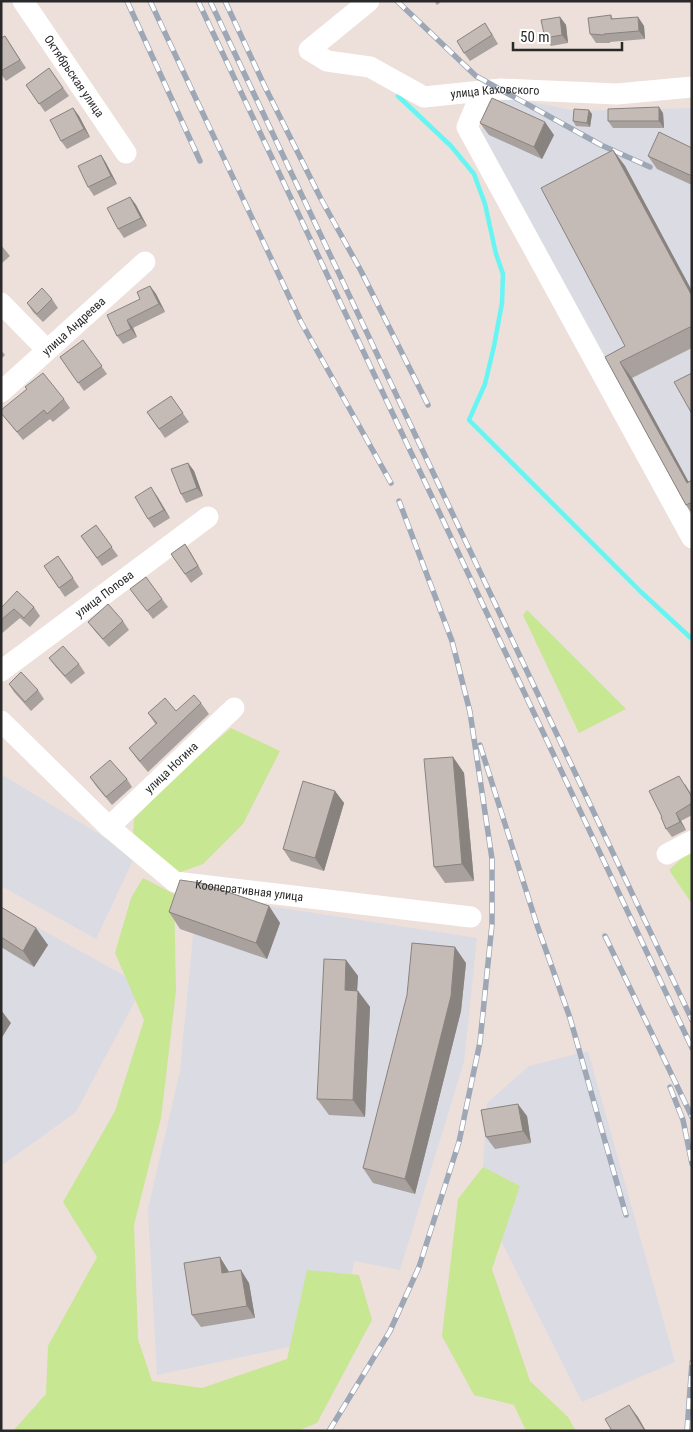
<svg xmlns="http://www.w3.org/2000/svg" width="693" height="1432" font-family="'Roboto Condensed',sans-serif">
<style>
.industrial{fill:#dbdbe4}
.green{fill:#c7e793}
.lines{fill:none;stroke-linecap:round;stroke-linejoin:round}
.stream{stroke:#66f5f3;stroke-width:4.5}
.minor{stroke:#fff;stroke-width:21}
.rail-casing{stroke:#9da7b5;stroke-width:5.5}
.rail{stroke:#fff;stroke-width:4;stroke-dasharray:11;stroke-linecap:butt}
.wall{fill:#a9a19d}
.shaded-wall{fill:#89837f}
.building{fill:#c4bbb6;stroke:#89837f}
.labels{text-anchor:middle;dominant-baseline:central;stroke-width:5;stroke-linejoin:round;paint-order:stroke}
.street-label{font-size:12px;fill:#292929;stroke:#fff}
</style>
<rect width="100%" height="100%" fill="#eddfda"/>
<path class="industrial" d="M505,97L576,111L692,108V530L478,133Z
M1,774L135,856L96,939L1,886Z
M197,895L477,938L464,1062L400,1270L354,1261L341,1336L157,1375L148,1209L180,1071Z
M1,907L143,986L76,1112L1,1166Z
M588,1051L675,1362L582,1402L481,1201L487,1103L529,1066Z"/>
<path class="green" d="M527,610L626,709L579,733L523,615Z
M231,728L280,751L243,824L203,864L175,874L133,835L134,819L186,766Z
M692,849V904L669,870Z
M143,878L174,894L176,991L161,1118L134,1225L138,1339L152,1381L202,1388L287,1359L307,1270L359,1275L372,1320L317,1423L297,1431H13L46,1394L48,1346L97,1257L63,1202L115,1111L144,1020L115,953L131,898Z
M483,1167L520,1186L492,1269L530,1381L568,1417L576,1431H526L514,1405L474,1395L442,1336L458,1199Z"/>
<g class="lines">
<path class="stream" d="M398,96L451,146L474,174L485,204L496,254L503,274L502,303L494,346L485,384L469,420L640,591L692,639"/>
<g class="minor">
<path id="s1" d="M23,1L126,153"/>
<path id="s2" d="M369,1L309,50L327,61L370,67L424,97L501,89L617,94L692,87"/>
<path d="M482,91L467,127L692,538"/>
<path d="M1,303L47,350"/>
<path id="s3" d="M1,392L145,262"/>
<path id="s4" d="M1,671L208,517"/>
<path id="s5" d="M1,721L109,827L175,882L471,917"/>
<path id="s6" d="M109,827L234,708"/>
<path d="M667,854L692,841"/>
</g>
<g class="rail-casing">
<path id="rail" d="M127,1L200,161
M150,1L301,322L391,483
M198,1L692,1048
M210,1L692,1020
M225,1L265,87L321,199L361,271L428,405
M397,1L476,76L601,145L650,167
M480,745L537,925L570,1018L626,1215
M605,936L692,1117
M670,1087L683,1120L692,1164
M329,1431L390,1331L419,1267L459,1142L480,1042L492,924V859L470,712L452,641L399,501
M687,1431L692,1362"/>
</g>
<use href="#rail" class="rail"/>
</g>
<path class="wall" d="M434,1H442L437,5Z
M611,15L613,19L638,17L644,26L645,39L610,42V43H596L590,34Z
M560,17L566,25L568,43L551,46L545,38Z
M491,32L498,44L470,61L464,53Z
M5,36L26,68L6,81L1,74V38Z
M49,68L69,96L45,112L26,85Z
M73,108L79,116L90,137L67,149L61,141Z
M663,113L664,128H613L608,121Z
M592,114L590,127L576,126L573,121Z
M480,123L554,135L542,159L489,135Z
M692,148V185L657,169L648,156Z
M613,150L625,166L692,291V348L632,378L688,482L692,480V514L686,505L605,357L625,346Z
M101,155L106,163L117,184L94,196L88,187Z
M130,197L136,205L147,226L124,238L118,229Z
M1,245L10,256L1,264Z
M150,286L156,294L165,312L133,328L137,337L123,344L117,336L140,299Z
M52,299L58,308L43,322L33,312L27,303Z
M83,340L107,374L84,391L60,357Z
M1,350L5,355L1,359Z
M27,389L64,399L70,408L53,422L50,419L23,440L1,413Z
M171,396L189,422L165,438L147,412Z
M188,463L194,471L203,496L186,503L181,494Z
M157,496L170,518L154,528L148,519Z
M96,525L118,556L102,566L81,536Z
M185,544L203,574L191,583L171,554Z
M58,556L79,587L65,597L44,566Z
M130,589L162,599L168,607L153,619Z
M34,607L40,616L30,627L20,618L1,634V608Z
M123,621L129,630L109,647L94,630L88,622Z
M49,658L79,664L85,673L71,684L55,666Z
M9,684L38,690L44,699L31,711L14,692Z
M201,703L209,714L148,772L137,759L129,748L156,725L148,713L176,711Z
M453,757L464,773L474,881L445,883L434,867Z
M90,777L127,779L132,787L112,805L96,786Z
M685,784L692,795V815L681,821L686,830L672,837L666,829L662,817Z
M335,791L344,803L324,871L291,861L283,849Z
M269,906L280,923L267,959L180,929L169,912Z
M1,907L48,945L34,967L1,947Z
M346,960L358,976L357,991H358L370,1007L365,1117L329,1115L317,1099Z
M466,963L461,1011L415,1194L373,1183L363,1168Z
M527,1116L531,1143L495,1149L486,1137Z
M228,1270L229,1272L249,1283L255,1318L201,1327L192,1315Z"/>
<path class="shaded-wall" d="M560,17L566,25L568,43L562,35Z
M638,17L644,26L645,39L639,31Z
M659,107L663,113L664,128L659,121Z
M73,108L79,116L90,137L84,129Z
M589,110L592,114L590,127L587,123Z
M545,122L554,135L542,159L534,147Z
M613,150L625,166L692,291V296Z
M101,155L106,163L117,184L111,176Z
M130,197L136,205L147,226L141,218Z
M150,286L156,294L165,312L159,304Z
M127,320L133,328L137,337L131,329Z
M620,362L632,378L692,488L687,483Z
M188,463L194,471L203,496L197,488Z
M151,487L157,496L170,518L164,510Z
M185,544L191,553L203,574L198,566Z
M453,757L464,773L474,881L462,864Z
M335,791L344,803L324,871L315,858Z
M676,813L681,821L686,830L680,822Z
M269,906L280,923L267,959L256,943Z
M36,928L48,945L34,967L23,951Z
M455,947L466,963L461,1011L415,1194L405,1179Z
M346,960L358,976L356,1007L345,990Z
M358,991L370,1007L365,1117L353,1100Z
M1,1010L11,1023L1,1039Z
M518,1104L527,1116L531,1143L523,1131Z
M220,1257L228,1270L231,1286L222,1273Z
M241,1270L249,1283L255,1318L247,1306Z
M629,1405L638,1417L646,1431H645Z"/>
<path class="building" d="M611,15V19L638,17L639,31L604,34V35L590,34L588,18Z
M560,17L562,35L545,38L541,20Z
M485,23L492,35L464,53L457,41Z
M5,36L20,60L1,71V38Z
M49,68L63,88L39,104L26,85Z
M492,98L545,122L534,147L480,123Z
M659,107V121H608V109Z
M73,108L84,129L61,141L50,120Z
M574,109L589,110L587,123L573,121Z
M659,132L692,148V176L648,156Z
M613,150L692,296V326L620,362L687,483L692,480V502L686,505L605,357L625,346L541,188Z
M101,155L111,176L88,187L78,166Z
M130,197L141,218L118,229L107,208Z
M150,286L159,304L127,320L131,329L117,336L107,315L140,299L137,292Z
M42,288L52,299L37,314L27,303Z
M83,340L102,366L78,383L60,357Z
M43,373L64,399L47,414L44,410L17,432L1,413V410L27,389L25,387Z
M692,373V414L674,382Z
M171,396L183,413L159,429L147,412Z
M188,463L197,488L181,494L171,469Z
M151,487L164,510L148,519L135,497Z
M96,525L112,547L97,558L81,536Z
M185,544L198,566L185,574L171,554Z
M58,556L73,578L59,588L44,566Z
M146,577L162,599L147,611L130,589Z
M17,591L34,607L24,618L14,609L1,620V608Z
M108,604L123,621L103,639L88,622Z
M63,646L79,664L65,676L49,658Z
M21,672L38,690L25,702L9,684Z
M194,695L201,703L140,761L129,748L157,723L148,713L165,698L176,711Z
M453,757L462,864L434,867L424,759Z
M110,760L127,779L106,797L90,777Z
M679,776L692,797V803L676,813L680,822L666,829L661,817H662L649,791Z
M303,781L335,791L315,858L283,849Z
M180,880L201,883L269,906L256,943L169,912Z
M1,907L36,928L23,951L1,937Z
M412,943L455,947L451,996L405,1179L363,1168L407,995Z
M324,959L346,960L345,990L358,991L353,1100L317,1099Z
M518,1104L523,1131L486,1137L481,1110Z
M220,1257L222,1273L241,1270L247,1306L192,1315L184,1263Z
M629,1405L645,1431H612L605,1419Z"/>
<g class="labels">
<g class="street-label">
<text stroke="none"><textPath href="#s1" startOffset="91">Октябрьская улица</textPath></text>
<text stroke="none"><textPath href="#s2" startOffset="275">улица Каховского</textPath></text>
<text stroke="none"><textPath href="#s3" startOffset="98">улица Андреева</textPath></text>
<text stroke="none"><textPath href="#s4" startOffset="129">улица Попова</textPath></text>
<text stroke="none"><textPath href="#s6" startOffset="86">улица Ногина</textPath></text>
<text stroke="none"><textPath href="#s5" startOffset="312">Кооперативная улица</textPath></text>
</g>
</g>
<rect width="693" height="1432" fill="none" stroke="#292929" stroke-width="5"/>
<path d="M513 42v8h109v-8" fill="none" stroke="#292929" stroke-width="2.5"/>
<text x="520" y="42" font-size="15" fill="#292929" stroke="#ffffff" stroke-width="4" paint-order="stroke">50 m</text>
</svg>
